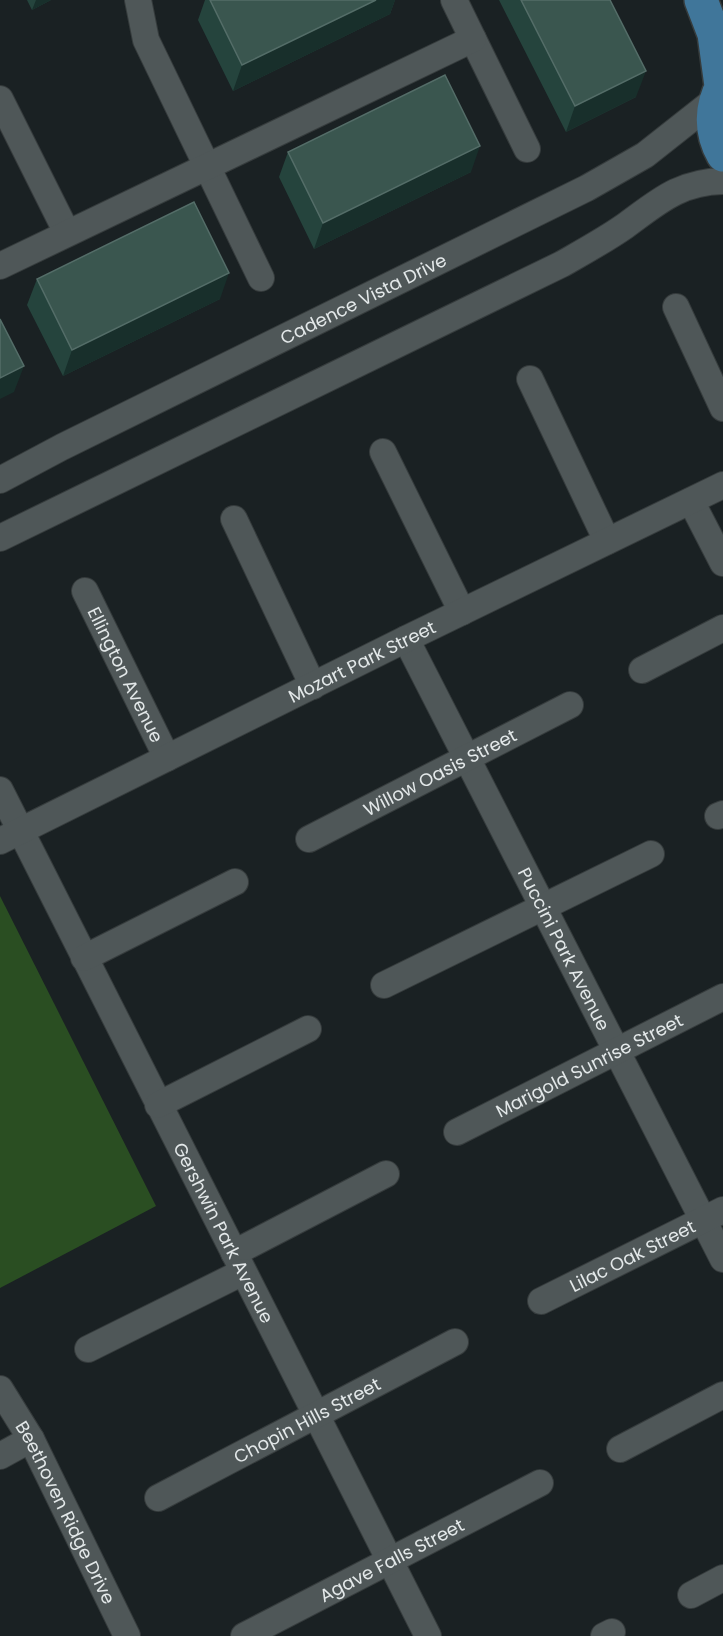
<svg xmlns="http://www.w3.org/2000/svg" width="723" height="1636" font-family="Poppins,sans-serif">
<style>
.green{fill:#2a4e22}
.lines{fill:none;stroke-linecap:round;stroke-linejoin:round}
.minor-casing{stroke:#363c3d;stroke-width:28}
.major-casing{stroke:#363c3d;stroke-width:36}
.minor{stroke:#4f5758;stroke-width:26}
.major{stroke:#40769a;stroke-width:33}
.wall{fill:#25443d}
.shaded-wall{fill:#182f2b}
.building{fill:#3a564f;stroke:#546d68;stroke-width:1.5}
.labels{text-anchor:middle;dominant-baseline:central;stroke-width:4.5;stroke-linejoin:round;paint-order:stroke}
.street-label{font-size:18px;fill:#e3e8e9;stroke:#070a0b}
</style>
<rect width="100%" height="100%" fill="#1a2123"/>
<path class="green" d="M0,896L156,1206L0,1288Z"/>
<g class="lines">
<g class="minor-casing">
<g id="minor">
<path d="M138,0L146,40L261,278"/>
<path d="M473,39L527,149"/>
<path d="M0,99L67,233"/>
<path d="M0,266L473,39L454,0"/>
<path d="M676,307L723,408"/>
<path d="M530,379L607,541"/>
<path d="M383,452L462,612"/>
<path id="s1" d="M0,480L62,447L587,188L645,155L716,99"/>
<path d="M691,501L723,563"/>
<path d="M234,519L313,686"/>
<path d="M0,538L562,264C583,252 605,240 625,226C658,202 679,182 723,181"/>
<path id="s2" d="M85,591L167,758"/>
<path id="s3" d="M406,639L723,1259"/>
<path d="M642,670L723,628"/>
<path id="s4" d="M0,790L428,1636"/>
<path d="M718,816L723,814"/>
<path id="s5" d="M309,839L570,705"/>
<path id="s6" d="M0,841L406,639L723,485"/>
<path d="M84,958L235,882"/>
<path d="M384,985L651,854"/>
<path d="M158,1105L308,1029"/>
<path id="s7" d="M457,1132L723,997"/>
<path d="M234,1253L386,1174"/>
<path id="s8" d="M541,1301L723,1210"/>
<path d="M88,1349L243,1272"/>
<path id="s9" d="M0,1389L31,1439L127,1636"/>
<path d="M620,1449L723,1395"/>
<path d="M0,1456L31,1439"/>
<path id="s10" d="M158,1498L455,1342"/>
<path d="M691,1595L723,1578"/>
<path id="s11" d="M244,1636L540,1483"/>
<path d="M604,1636L612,1632"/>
</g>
</g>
<g class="major-casing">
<path id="major" d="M701,0L714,34L721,86
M723,84C710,107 710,132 723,155"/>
</g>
<use href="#minor" class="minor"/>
<use href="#major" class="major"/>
</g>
<path class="wall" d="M27,0H51L32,10Z
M205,0H395L390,14L233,91L198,20Z
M499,0H610L636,97L566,132Z
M288,152L471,172L314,249L279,177Z
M37,279L220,299L63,376L27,305Z"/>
<path class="shaded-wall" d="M36,0H51L32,10Z
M376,0H395L390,14L233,91L242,65Z
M646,71L636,97L566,132L575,106Z
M480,146L471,172L314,249L323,223Z
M229,273L220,299L63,376L72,350Z
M24,366L14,392L0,399V378Z"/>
<path class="building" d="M210,0H376L242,65Z
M521,0H610L646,71L575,106Z
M445,75L480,146L323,223L288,152Z
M194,202L229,273L72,350L37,279Z
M0,319L24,366L0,378Z"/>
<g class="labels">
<g class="street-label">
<text stroke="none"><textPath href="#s1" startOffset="406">Cadence Vista Drive</textPath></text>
<text stroke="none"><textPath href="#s6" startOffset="404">Mozart Park Street</textPath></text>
<text stroke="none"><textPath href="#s2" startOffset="93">Ellington Avenue</textPath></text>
<text stroke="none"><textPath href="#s5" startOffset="147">Willow Oasis Street</textPath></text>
<text stroke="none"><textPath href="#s3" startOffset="348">Puccini Park Avenue</textPath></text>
<text stroke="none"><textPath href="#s7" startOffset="148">Marigold Sunrise Street</textPath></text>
<text stroke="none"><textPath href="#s4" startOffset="496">Gershwin Park Avenue</textPath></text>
<text stroke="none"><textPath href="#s8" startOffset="102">Lilac Oak Street</textPath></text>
<text stroke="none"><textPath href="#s10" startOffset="168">Chopin Hills Street</textPath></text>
<text stroke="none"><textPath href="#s9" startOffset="140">Beethoven Ridge Drive</textPath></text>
<text stroke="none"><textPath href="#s11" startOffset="166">Agave Falls Street</textPath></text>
</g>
</g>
</svg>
